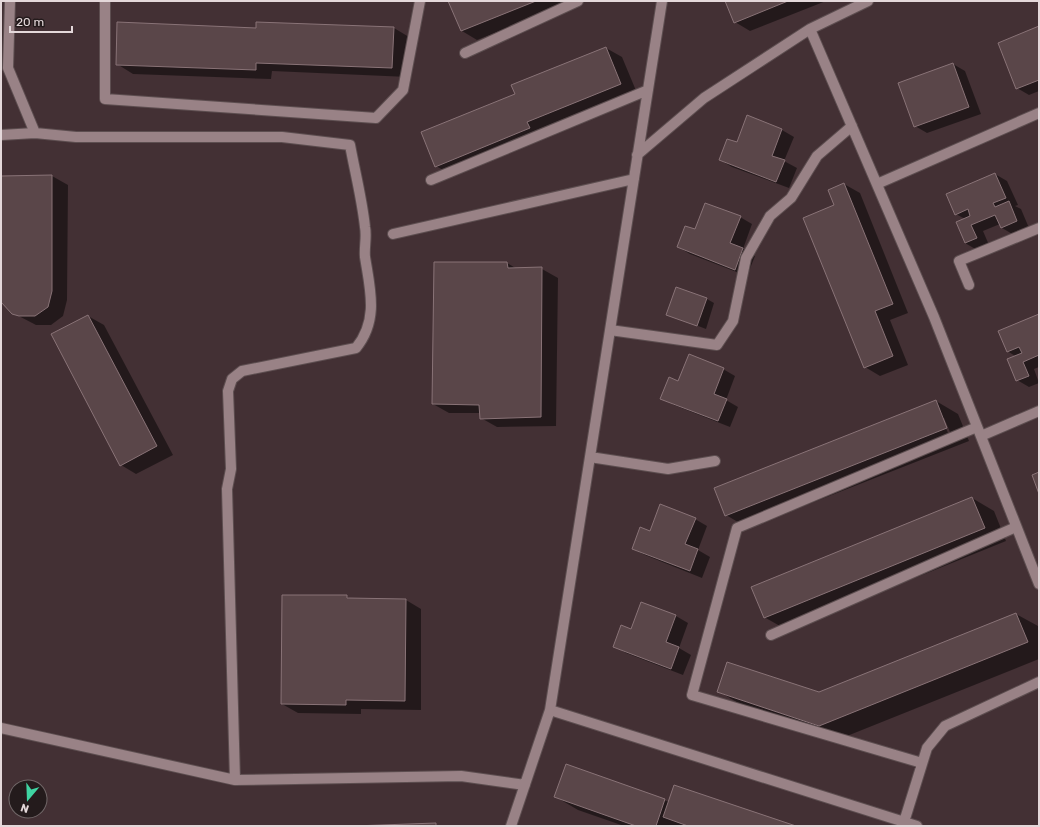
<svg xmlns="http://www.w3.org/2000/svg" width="1040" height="827" font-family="Rubik,sans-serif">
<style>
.shadow{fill:#0007;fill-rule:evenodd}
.building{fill:#5a4649;stroke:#897377}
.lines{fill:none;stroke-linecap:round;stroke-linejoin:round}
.minor-casing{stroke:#5d4e50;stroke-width:12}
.minor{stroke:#998286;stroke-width:10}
</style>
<rect width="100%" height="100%" fill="#433034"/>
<path class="shadow" d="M450,1H570L571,2L477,40L462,31Z
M726,1H826L750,31L735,22Z
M394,28L409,37L408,77L272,71L271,79L133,74L117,64L257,29Z
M1039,28V91L1029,95L1017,88Z
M606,48L622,57L637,93L452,175L436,166L517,95Z
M953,64L965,71L981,114L927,133L915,126Z
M782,130L794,137L784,161L797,168L789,188L732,167L720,160L737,144Z
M995,174L1007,181L1018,205L1015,206L1021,209L1029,228L1014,235L1002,228L1000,224L983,231L989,245L977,250L965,243V219L956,214Z
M52,176L68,185L67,300L63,316L51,325H36L13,313L1,300V177Z
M844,184L860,193L908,313L890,320L908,365L880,376L865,367L835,206Z
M740,217L752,224L743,249L755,256L747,276L690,254L678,247L696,231Z
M507,263L517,269H542L558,278L556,426L497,427L481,418V413H449L433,404Z
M707,299L714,303L706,329L667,314Z
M1039,315V367L1034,369L1039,383L1029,387L1017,380V357L1007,351Z
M88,316L104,325L173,455L136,474L121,465Z
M723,369L735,376L726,400L738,407L730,427L674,405L662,398L679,382Z
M936,401L958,414L969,441L748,528L726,515ZM942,418H944L950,432L948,433Z
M972,498L994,511L1006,541L787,630L764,617Z
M695,519L707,526L698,550L710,557L702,578L645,555L633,549L651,532Z
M346,596L352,600H406L421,609V710L361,709V714L298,713L282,704Z
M642,603L676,616L688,623L679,648L691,655L683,675L626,653L614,646L631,630Z
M1016,614L1038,626L1039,659L842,738L740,704L718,691L819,693Z
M567,765L669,802L793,826H624L578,810L556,797Z"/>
<path class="building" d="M448,1H536L461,31Z
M725,1H788L734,23Z
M117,22L256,28V22L394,27L392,68L256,63V70L116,65Z
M1039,26V80L1016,89L998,43Z
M606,47L621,84L527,122L530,128L435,167L421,132L515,94L511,85Z
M953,63L969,107L914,127L898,83Z
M747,115L782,129L772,156L785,160L776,182L719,160L727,139L737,142Z
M995,173L1006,198L993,203L995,207L1009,201L1017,221L1001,228L995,215L971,225L977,238L965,243L956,222L970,216L968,209L955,215L946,194Z
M52,175V291L48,307L35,316H19L12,314L1,302V176Z
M844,183L893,304L875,311L893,356L864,368L803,218L834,205L828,190Z
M705,203L741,216L730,243L743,248L735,270L677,247L685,226L695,229Z
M434,262H507L508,268L542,267L541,417L480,419L479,405L432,404Z
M676,287L707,298L697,326L666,315Z
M1039,314V355L1023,362L1029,376L1016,381L1007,359L1022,353L1019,347L1007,352L998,331Z
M88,315L157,446L120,466L51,334Z
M689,354L724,368L714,394L727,399L718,421L660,399L669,377L678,381Z
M936,400L947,428L725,516L714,488Z
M1039,472V494L1032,475Z
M972,497L985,528L764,618L751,587Z
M660,504L696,518L685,544L698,549L690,571L632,549L640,527L650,531Z
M282,595H347V598L406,599L405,701L346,700V705L281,704Z
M641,602L676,615L666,642L679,647L671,669L613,647L621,625L631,629Z
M1016,613L1028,642L819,726L717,692L727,662L819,692Z
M566,764L665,799L656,826H636L554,797Z
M674,785L796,826H688L663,817Z
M436,823V826H353Z"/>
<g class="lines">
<g class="minor-casing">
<path id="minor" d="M10,1L8,68L35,133
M105,1V99L376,118L403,90L420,1
M810,29L934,317L1039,584
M465,53L578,1
M1,135L35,133L76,137H282L350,145C355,172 362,199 365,227C367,237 364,247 365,257C370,289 379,320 356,348L242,371L232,379L228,391L231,469L227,489L235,780
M637,155L704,98L810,29L868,1
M431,180L648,90
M877,184L1039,113
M393,234L634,179
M969,285L959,261L1039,228
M610,330L717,345L733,321L746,258L770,216L791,198L817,156L852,126
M981,436L1039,411
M590,457L668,469L715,461
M771,635L1016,527
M550,710L917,826
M1,728L235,780L461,776L525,785
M922,763L692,695L737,528L977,427
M904,822L927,748L945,726L1039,682
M511,826L550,710L662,1"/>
</g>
<use href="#minor" class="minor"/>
</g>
<rect width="1040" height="827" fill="none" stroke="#e4d8da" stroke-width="4"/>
<g transform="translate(28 799) rotate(199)"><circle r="19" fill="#241b1c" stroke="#716768"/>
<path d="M0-3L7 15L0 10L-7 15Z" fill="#3fd4a2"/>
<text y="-6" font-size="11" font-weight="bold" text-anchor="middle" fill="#e4d8da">N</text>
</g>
<path d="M10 26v6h62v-6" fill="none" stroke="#e4d8da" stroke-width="2"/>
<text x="16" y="26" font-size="12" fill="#e4d8da" stroke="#241b1c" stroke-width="3" paint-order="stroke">20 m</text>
</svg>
